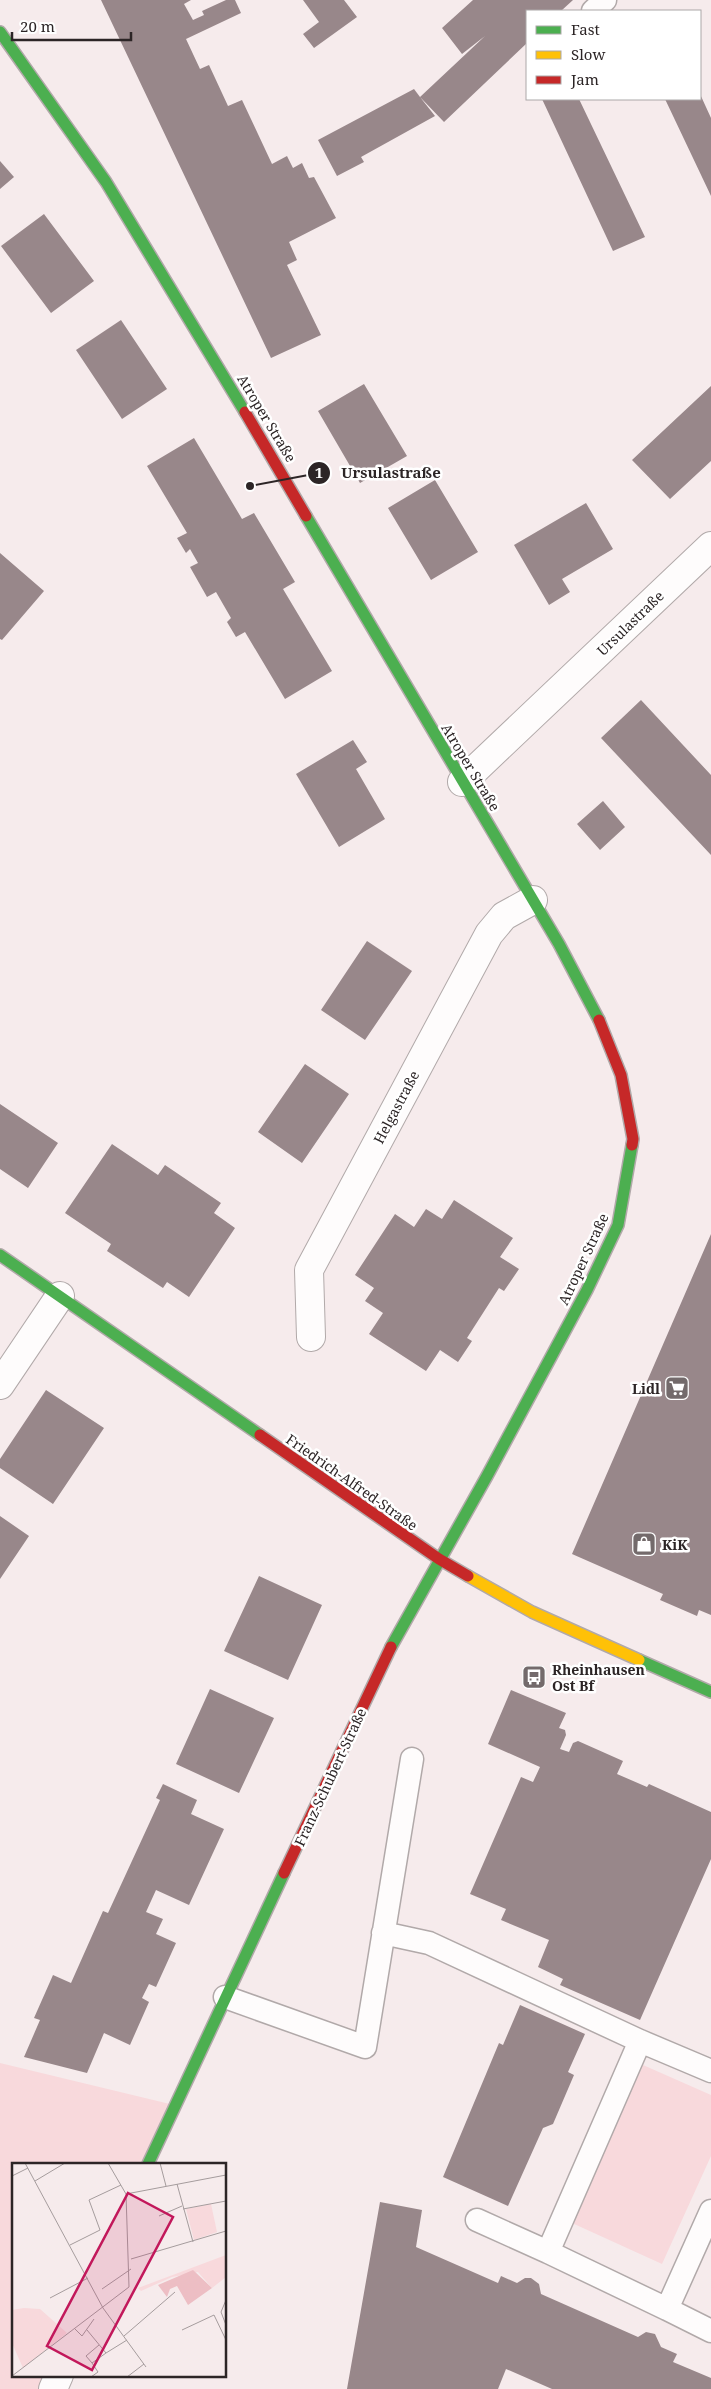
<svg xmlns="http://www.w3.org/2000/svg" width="711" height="2389" font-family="'Noto Serif',serif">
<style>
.green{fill:#f8d9dc}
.building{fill:#98878a}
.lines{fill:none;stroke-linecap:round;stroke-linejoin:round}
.lane-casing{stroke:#b1a9a9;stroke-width:25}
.street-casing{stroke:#b1a9a9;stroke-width:30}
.fast-casing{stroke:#b1a9a9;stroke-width:14}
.slow-casing{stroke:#b1a9a9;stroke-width:14}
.jam-casing{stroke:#b1a9a9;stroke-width:14}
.lane{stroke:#fefcfc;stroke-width:22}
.street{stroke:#fefcfc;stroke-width:28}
.fast{stroke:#4caf50;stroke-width:11}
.slow{stroke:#ffc107;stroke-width:11}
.jam{stroke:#c62828;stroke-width:11}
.labels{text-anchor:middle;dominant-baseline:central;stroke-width:5;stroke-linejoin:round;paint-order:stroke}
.street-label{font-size:14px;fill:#2c2526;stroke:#fff}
.poi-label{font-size:14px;font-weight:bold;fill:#2c2526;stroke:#fff;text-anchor:start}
.inset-road{fill:none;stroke:#a59c9d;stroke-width:1}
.view{fill:#c2185b;fill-opacity:0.15;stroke:#c2185b;stroke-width:2.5}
.inset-edge{fill:none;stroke:#2c2526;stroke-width:2.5}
.leader{fill:none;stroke:#2c2526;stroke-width:2}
.callout-dot{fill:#2c2526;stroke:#fff;stroke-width:2}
.mark-label{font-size:15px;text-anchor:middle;font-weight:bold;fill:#fff}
.callout-label{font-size:15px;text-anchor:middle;font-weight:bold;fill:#2c2526;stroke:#fff;stroke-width:5;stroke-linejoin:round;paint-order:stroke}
</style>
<rect width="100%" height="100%" fill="#f6ebec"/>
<path class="green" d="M0,2063L174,2105L148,2164H14V2375H54L48,2389H0Z
M643,2065L711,2095V2156L662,2264L572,2223Z"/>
<path class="building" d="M101,0H191L184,4L193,20L204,15L202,11L226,0H235L241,13L186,39L200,69L209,65L228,106L242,100L272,164L287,156L293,168L302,163L309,178L314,177L336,218L289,242L297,260L287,265L321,335L271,358Z
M303,0H344L357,17L314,48L303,34L319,22Z
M473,0H573L561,11H527V43L444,122L420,97L435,116L361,157L364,162L337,176L318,140L414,89L420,97L485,36L462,54L442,28Z
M700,94L711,118V196L665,99H700Z
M542,99H579L645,237L613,251Z
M0,161L14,177L0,189Z
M44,214L94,281L51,313L1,246Z
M121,320L167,389L122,419L76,350Z
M364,384L407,456L360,483L318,411Z
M711,386V461L670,499L632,460Z
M194,438L242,519L254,513L295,582L283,589L332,671L285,699L245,632L236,637L227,622L231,618L216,592L207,597L190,567L198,563L190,549L186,553L177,538L187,533L147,466Z
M435,480L478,552L431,580L388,508Z
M586,503L613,549L562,579L570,592L549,605L514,545Z
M0,553L44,591L2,640L0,639Z
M641,700L711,775V855L601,738Z
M353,740L367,762L356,769L385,819L339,847L296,774Z
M603,801L625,827L600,850L577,824Z
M367,941L412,971L365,1040L321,1010Z
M305,1064L349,1094L302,1163L258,1132Z
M0,1104L58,1143L28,1188L0,1169Z
M112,1144L158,1175L165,1165L221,1203L214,1213L235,1228L189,1297L167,1282L163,1288L107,1251L111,1244L65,1213Z
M454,1200L513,1238L500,1257L519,1269L504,1291L499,1288L467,1338L472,1341L458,1362L440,1350L426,1371L369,1334L383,1313L365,1301L374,1288L355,1275L395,1214L414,1227L426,1209L442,1219Z
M711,1234V1615L699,1610L697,1616L660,1600L663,1594L572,1554Z
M46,1390L104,1428L53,1504L0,1468V1459Z
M0,1516L29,1536L0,1579Z
M259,1576L322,1605L288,1680L224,1651Z
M210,1689L274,1718L239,1793L176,1764Z
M511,1690L566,1713L559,1728L565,1730L566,1735L560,1749L569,1752L573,1743L578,1741L623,1761L617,1774L647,1787L649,1784L711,1812V1859L640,2020L560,1985L563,1979L538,1967L549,1940L501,1920L506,1909L470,1894L521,1777L533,1782L540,1767L488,1744Z
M163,1784L197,1800L191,1814L224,1829L189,1905L156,1890L146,1912L163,1919L156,1934L176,1943L156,1987L149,1984L142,1998L149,2002L130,2045L104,2033L87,2073L24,2057L40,2020L34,2018L53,1975L71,1983L103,1911L108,1913L160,1800L156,1798Z
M520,2005L585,2034L568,2072L574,2075L553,2124L543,2128L508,2206L443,2177L499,2043L503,2045Z
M380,2202L422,2210L416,2247L498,2283L501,2276L517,2283L525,2278H531L539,2284L541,2294L638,2337L646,2332L655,2334L661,2347L677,2354L673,2362L711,2378V2389H552L506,2369L498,2389H347Z"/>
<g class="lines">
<g class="lane-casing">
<path id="lane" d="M593,11L605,0
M383,1933L429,1943L640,2041L711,2071
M225,1997L365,2047L412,1759
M640,2041L548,2252L667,2309L711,2211
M477,2220L548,2252
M667,2309L711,2331"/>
</g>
<g class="street-casing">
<path id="street" d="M462,782L711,546
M311,1337L309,1270L489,934L504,916L533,900
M0,1385L60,1296
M53,2389L59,2375"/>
</g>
<g class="fast-casing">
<path id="fast" d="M0,32L106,182L245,412
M306,516L559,944L599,1020
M0,1255L260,1435
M391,1647L487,1476L587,1290L618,1225L632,1145
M639,1660L711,1692
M148,2164L284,1873"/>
</g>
<g class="slow-casing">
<path id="slow" d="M468,1576L532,1612L639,1660"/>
</g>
<g class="jam-casing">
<path id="jam" d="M245,412L306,516
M599,1020L621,1075L633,1139L632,1145
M260,1435L439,1559L468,1576
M284,1873L391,1647"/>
</g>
<use href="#lane" class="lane"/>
<use href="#street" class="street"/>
<use href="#fast" class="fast"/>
<use href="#slow" class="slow"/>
<use href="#jam" class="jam"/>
</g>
<defs>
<g id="supermarket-square" transform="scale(1.25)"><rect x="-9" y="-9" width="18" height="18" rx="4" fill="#736a6b" stroke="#fff"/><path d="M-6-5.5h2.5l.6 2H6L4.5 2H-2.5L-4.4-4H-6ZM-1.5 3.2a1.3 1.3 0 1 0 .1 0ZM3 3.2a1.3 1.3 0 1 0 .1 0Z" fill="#fff"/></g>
<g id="shop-square" transform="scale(1.25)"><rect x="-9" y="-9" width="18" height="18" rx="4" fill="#736a6b" stroke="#fff"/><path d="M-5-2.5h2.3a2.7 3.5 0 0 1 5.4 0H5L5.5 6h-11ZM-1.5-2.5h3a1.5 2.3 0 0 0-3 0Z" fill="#fff"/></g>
<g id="bus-square" transform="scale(1.25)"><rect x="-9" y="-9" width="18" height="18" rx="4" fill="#736a6b" stroke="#fff"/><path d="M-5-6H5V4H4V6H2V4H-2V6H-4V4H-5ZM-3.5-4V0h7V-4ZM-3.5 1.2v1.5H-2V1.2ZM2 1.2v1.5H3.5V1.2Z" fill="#fff"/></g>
</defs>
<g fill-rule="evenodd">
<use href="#supermarket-square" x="677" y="1388"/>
<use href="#shop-square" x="644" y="1544"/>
<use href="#bus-square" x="534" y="1677"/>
</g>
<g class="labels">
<g class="street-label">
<text transform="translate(267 418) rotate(59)">Atroper Straße</text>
<text transform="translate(630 623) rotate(-44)">Ursulastraße</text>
<text transform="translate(471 767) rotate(59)">Atroper Straße</text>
<text transform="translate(396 1107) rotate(-62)">Helgastraße</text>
<text transform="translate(583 1259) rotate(-65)">Atroper Straße</text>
<text transform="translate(352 1482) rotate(35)">Friedrich-Alfred-Straße</text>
<text transform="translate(330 1777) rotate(-65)">Franz-Schubert-Straße</text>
</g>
<g class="poi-label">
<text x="660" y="1388" text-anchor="end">Lidl</text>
<text x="662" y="1544">KiK</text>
<text x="552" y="1669">Rheinhausen<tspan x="552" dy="16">Ost Bf</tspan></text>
</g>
</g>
<g transform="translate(12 2163)">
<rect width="214" height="214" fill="#f6ebec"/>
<path d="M199,41L205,69L182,77L174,46ZM214,92V114L200,125L186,109L160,114L129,128L126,125ZM12,145L28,146L55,170L11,205L0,180V147Z" fill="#f8d9dc"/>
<path d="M181,107L200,125L176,142L165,123L158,126L155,134L146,122Z" fill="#edbec4"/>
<path class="inset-road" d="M13,0L91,145L134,204M67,0H91M148,0L154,23M0,13L16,5M23,18L53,0M165,21L181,79M114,31L214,12M171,46L214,38M147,53L170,43M58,82L88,67L77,37L109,22M119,96L214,68M90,126L119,106M38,135L76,115M214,137L209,149L214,162M62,165L70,173L82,156M75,167L94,190L115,177M170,167L202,152L214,177M112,173L163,129M87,182L74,193L80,200L94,190M0,213L117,124L114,31L96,0M79,214L86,209L80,200M115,214L132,201"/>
<path class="view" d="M116,30L161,54L80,207L35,183Z"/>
<rect width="214" height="214" class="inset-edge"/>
</g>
<path class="leader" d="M250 486L319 473"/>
<g class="callout-dot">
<circle cx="250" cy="486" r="5"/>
<circle cx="319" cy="473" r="12"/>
</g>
<g class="mark-label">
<text x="319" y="478">1</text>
</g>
<g class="callout-label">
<text x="391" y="478">Ursulastraße</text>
</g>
<rect x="526" y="10" width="175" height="90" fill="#ffffff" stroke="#aba8a8"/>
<rect x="536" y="26" width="25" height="8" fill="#4caf50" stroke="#aba8a8"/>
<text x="571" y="35" font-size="15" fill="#2c2526">Fast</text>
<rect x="536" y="51" width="25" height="8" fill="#ffc107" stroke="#aba8a8"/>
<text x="571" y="60" font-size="15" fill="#2c2526">Slow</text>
<rect x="536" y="76" width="25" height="8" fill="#c62828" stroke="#aba8a8"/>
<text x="571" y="85" font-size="15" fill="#2c2526">Jam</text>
<path d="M12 32v8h119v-8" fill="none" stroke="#2c2526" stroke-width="2.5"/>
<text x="20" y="32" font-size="15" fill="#2c2526" stroke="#ffffff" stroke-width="4" paint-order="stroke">20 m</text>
</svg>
